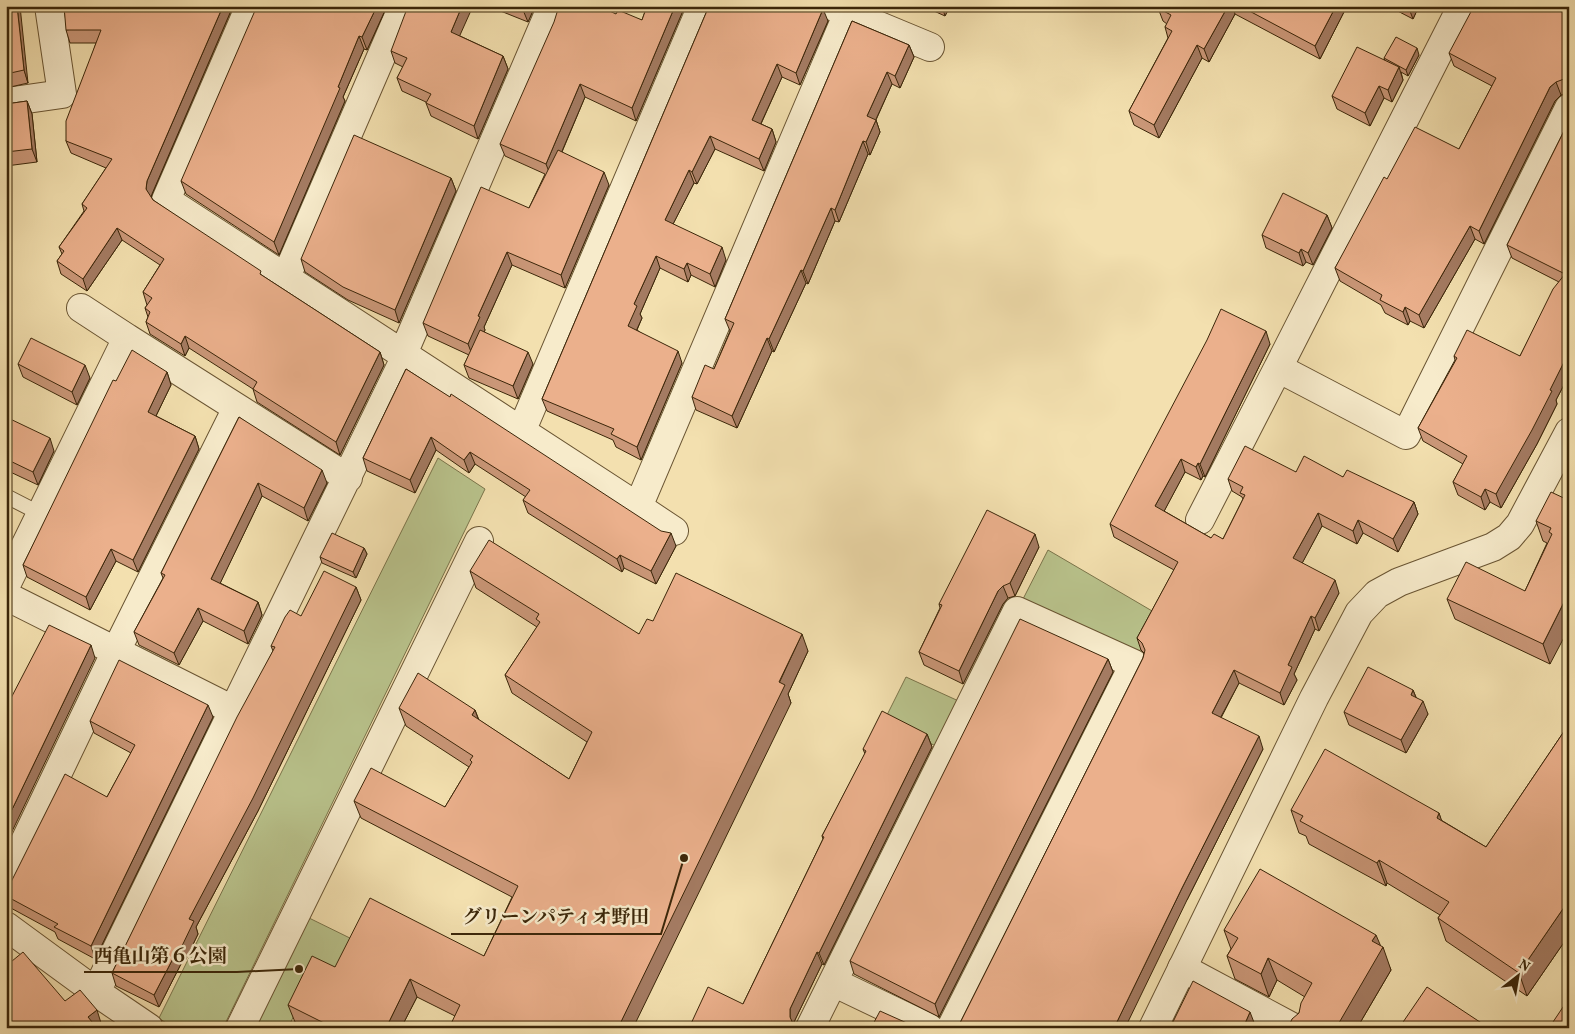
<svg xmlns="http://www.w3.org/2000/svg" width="1575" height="1034" font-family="Vollkorn,'Noto Serif JP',serif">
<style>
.green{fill:#b9c38c;stroke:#7a744a}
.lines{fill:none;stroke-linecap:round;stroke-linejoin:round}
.service-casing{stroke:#695432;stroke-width:16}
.minor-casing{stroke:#695432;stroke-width:30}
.tertiary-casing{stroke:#695432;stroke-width:30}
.service{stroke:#f7ebcb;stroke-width:14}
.minor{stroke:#f7ebcb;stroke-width:28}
.tertiary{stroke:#f7ebcb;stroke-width:28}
.wall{fill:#ca9778;stroke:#3b2609}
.shaded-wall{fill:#a47b62;stroke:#3b2609}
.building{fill:#ebb08c;stroke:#3b2609}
.leader{fill:none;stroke:#3b2609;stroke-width:2}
.callout-dot{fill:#3b2609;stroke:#f7ebcb;stroke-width:2}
.callout-label{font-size:19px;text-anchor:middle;font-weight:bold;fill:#3b2609;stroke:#f7ebcb;stroke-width:5;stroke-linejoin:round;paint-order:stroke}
</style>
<rect width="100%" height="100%" fill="#f3e0af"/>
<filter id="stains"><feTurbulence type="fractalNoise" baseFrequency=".004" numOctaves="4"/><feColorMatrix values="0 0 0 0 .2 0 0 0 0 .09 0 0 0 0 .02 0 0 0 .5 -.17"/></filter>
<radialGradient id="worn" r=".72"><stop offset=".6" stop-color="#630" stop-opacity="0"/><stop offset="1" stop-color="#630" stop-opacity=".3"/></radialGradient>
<path class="green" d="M438,458L485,489L223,1028H173L159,1018Z
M1048,550L1159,615L1137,656L1022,601Z
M906,677L963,703L940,748L884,721Z
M307,917L358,942L343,975L319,963L288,1028H253Z"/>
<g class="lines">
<g class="service-casing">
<path id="service" d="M6,496L41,514"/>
</g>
<g class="minor-casing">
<path id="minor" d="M250,6L166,200L638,507L848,13L832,6
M1462,6L1278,368L1406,435L1569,108
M848,13L930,47
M6,102L62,94L49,6
M286,277L403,6
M81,308L127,338
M403,354L552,6
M521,432L702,6
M638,507L674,531
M1200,520L1278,368
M6,585L127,338L348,478
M6,596L233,710
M6,881L116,651L237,408
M6,926L96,992L149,1028
M1182,968L1294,1028
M833,982L929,1028
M96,992L406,356
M240,1028L479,541
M810,1028L1017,611L1134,664L951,1028"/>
</g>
<g class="tertiary-casing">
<path id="tertiary" d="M1153,1028L1314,698L1359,613L1377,594L1399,582L1493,547L1509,537L1520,524L1569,432"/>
</g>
<use href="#service" class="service"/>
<use href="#minor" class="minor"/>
<use href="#tertiary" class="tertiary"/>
</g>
<path class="wall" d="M6,6L28,83L6,88Z
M233,6L152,194L151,197L153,200L263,276L380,352L384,365L340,455L257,402L253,389L189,348L185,356L150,334L146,322L148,317L145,308L147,305L143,292L160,265L122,240L87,291L61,274L57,261L62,254L59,247L84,211L82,204L106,168L71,153L66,141L96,43H70L66,30Z
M387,6L367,50L364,49L343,97L345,101L279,255L186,194L181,181Z
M488,6H535L528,22Z
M647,6H685L636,121L585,97L562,152L609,185L565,288L512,265L484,327L485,330L484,332L533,364L518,399L469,378L464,365L469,355L428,336L423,323L529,208L545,174L505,156L500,144L616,14L642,20Z
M709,6L828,21L800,85L782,77L761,124L772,129L776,142L764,171L715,149L697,184L694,183L673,224L726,260L715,287L691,275L688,282L660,268L640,314L642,318L637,330L682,363L641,460L616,447L613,440L547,411L542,399Z
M923,6H950L945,16Z
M1159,6H1347L1320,59L1235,14L1209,62L1202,58L1159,138L1134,125L1129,111L1168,38L1165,27L1167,24L1163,21L1158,8Z
M1388,6H1419L1413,19Z
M1569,6V92L1561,95L1555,101L1484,244L1475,239L1424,328L1410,321L1408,325L1385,313L1381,305L1340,281L1335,268L1387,179L1459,149L1492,86L1454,66L1449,53Z
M852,21L909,45L914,57L900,88L892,84L876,120L880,132L870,155L868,154L839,222L835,221L808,284L806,283L774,352L772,351L737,428L696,410L692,397L714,369L730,331L725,319Z
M460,36L503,56L508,69L478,139L431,116L426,103V102L402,91L397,78L403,67L395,63L391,51Z
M1419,55L1408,76L1401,72L1403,80L1392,102L1384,98L1370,126L1337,109L1332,96L1385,61L1384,58Z
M27,101L32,114L37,162L6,166V104Z
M1569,121V375L1556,400L1557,404L1537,444L1501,508L1490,502L1485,510L1458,495L1453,482L1463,464L1423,441L1418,428L1455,360L1454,356H1520L1559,282L1512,258L1507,245Z
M451,178L456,191L399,323L348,300L305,272L301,259Z
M1327,215L1332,228L1313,265L1306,262L1303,266L1266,248L1262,235Z
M1270,344L1205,477L1203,476L1201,480L1185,472L1164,511L1211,538L1223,539L1243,499L1242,497L1232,491L1228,479L1296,472L1343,477L1414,502L1418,514L1398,552L1363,533L1357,544L1322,526L1302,563L1339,593L1319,631L1315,629L1294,674L1297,680L1284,705L1239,683L1221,718L1263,749L1187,900L960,1023L1143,658L1144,653L1141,650L1137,638L1174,570L1114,537L1110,524Z
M18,364L90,378L77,405L23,377Z
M406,369L676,546L656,584L624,568L622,572L528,513L523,500L526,497L475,464L469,473L436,450L415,493L367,471L363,458Z
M167,372L171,385L156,416L195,436L199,449L138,572L116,561L90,610L27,577L23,565L116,381Z
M6,417L54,451L38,485L6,470Z
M239,417L327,483L308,521L262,496L220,583L258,602L262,615L248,644L203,621L179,665L139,645L134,632L163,578L161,573Z
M1568,500L1550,664L1455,619L1447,599L1525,591L1547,543L1543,541L1536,521Z
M1039,547L1015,596L1008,598L1003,604L963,684L924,665L919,652L940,608L939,604Z
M364,548L367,554L356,578L322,563L320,557Z
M470,571L639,634L653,621L808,651L788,694L791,703L455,1016L417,997L401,1028H306L295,1022L288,1005L335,967L484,956L512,897L361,818L354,801L445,807L469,767L406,726L399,708L475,710L479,720L569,779L587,742L512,693L505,675L537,627L476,588Z
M356,587L361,600L258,811L196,927L198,934L185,961L183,960L159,1007L116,986L112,973L273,651L271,646L301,616Z
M1108,659L1113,672L939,1017L854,974L850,961Z
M1413,690L1416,697L1428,714L1406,753L1349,725L1344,712Z
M213,717L95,959L58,939L55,932L9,907L6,900V892L107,797L131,753L94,733L90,721Z
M1569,724V935L1527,996L1446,941L1438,918L1440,915L1387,883L1386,886L1309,844L1306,836L1299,833L1291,810L1439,813L1441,820L1486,847Z
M927,734L932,747L824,965L822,964L794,1022V1026L743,1004L823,839L822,836L865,754L863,749Z
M1224,930L1380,945L1391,970L1357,1028H1288L1299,1013L1305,997L1277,980L1269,997L1235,979L1227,956L1231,949Z"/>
<path class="shaded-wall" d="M17,6H20L28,83L24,70Z
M223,6H233L152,194L150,201L146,189L147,181Z
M377,6H387L367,50L362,37Z
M462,6H473L456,44L451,32Z
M525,6H535L528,22L523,10Z
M675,6H685L636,121L632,108Z
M942,6H950L945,16Z
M1228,6H1232L1235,14L1209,62L1204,49Z
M1336,6H1347L1320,59L1315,46Z
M1408,6H1419L1413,19Z
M823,9L828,21L800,85L796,73Z
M359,36L364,49L343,97L345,101L279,255L274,242Z
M909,45L914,57L900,88L895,76Z
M1197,45L1202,58L1159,138L1154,125Z
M1417,48L1419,55L1408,76L1406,70Z
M503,56L508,69L478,139L474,126Z
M777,64L782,77L757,132L752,120Z
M1399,67L1403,80L1392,102L1388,90Z
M887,72L892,84L872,128L867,116Z
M1556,82L1561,95L1555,101L1484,244L1479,231L1550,87Z
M580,84L585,97L551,177L546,164Z
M1379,86L1384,98L1370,126L1365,113Z
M27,101L32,114L37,162L32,149Z
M876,120L880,132L870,155L866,142Z
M772,129L776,142L764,171L759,159Z
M710,136L715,149L697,184L692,172Z
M863,141L868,154L839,222L835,210Z
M689,170L694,183L669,232L665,220Z
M604,172L609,185L565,288L561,275Z
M451,178L456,191L399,323L395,310Z
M831,208L835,221L808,284L803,271Z
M1327,215L1332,228L1313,265L1308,253Z
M1470,226L1475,239L1424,328L1419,315Z
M117,228L122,240L87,291L83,279Z
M722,247L726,260L715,287L710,274Z
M1301,249L1306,262L1303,266L1299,253Z
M507,252L512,265L484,327L485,330L473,357L468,344L478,316Z
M656,256L660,268L640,314L642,318L633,338L628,326L634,304Z
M687,263L691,275L688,282L684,269Z
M801,270L806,283L774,352L769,339Z
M1405,307L1410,321L1408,325L1403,312Z
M1266,331L1270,344L1205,477L1200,464Z
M185,336L189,348L185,356L181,344Z
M767,338L772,351L737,428L732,416Z
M678,351L682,363L641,460L637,447Z
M380,352L384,365L340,455L336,442Z
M528,352L533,364L518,399L513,386Z
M1569,352V375L1556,400L1557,404L1537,444L1501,508L1496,494Z
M85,365L90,378L77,405L72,392Z
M167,372L171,385L152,424L148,412Z
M195,436L199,449L138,572L133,560Z
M431,437L436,450L415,493L410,480Z
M50,438L54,451L38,485L33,472Z
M470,452L475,464L469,473L464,460Z
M1181,459L1185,472L1160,519L1155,506Z
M1198,463L1203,476L1201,480L1196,467Z
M322,470L327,483L308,521L304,508Z
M258,483L262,496L216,592L211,579Z
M1485,489L1490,502L1485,510L1481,497Z
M1414,502L1418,514L1398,552L1393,539Z
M1318,513L1322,526L1298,571L1293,558Z
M1358,520L1363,533L1357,544L1353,531Z
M671,533L676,546L656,584L651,571Z
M1035,534L1039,547L1015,596L1010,583Z
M364,548L367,554L356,578L353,572Z
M111,549L116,561L90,610L86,597Z
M620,555L624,568L622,572L617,559Z
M1335,580L1339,593L1319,631L1315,618Z
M1003,586L1008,598L1003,604L963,684L959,671L998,591Z
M356,587L361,600L258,811L196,927L198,934L185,961L181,948L189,919Z
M1569,592V628L1550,664L1543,644Z
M258,602L262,615L248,644L244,631Z
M198,608L203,621L179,665L174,653Z
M1311,616L1315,629L1294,674L1297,680L1284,705L1280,693L1288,665Z
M802,634L808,651L788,694L791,703L633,1028H618Z
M91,645L95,658L6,844V822Z
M1108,659L1113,672L939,1017L935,1004Z
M1234,670L1239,683L1216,726L1212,713Z
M1413,690L1418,703L1411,695Z
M1423,701L1428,714L1406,753L1401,740Z
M208,705L213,717L95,959L91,946Z
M475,710L481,727L472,715Z
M927,734L932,747L824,965L819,953Z
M1259,736L1263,749L1187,900L1125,1028H1114L1182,888Z
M1439,813L1447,836L1437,818Z
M1379,860L1387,883L1386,886L1377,863Z
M1569,900V935L1527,996L1519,973Z
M1376,935L1382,949L1383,947L1391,970L1357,1028H1336L1372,941Z
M179,947L183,960L159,1007L154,995Z
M817,952L822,964L794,1022V1028L790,1017V1009Z
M1268,958L1277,980L1269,997L1261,974Z
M410,979L417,997L401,1028H386Z
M97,1010L101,1023L95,1028L88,1017Z
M1250,1012L1255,1025L1254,1028H1243Z"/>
<path class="building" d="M6,6H17L24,70L6,74Z
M64,6H223L147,181L146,189L153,200L261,271L260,274L380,352L336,442L253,389L257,382L185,336L181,344L146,322L150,312L145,308L152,298L143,292L164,259L117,228L83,279L57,261L64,251L59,247L87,208L82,204L112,159L66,141V121L101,30H66Z
M257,6H377L362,37L359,36L338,87L340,88L274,242L181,181Z
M408,6H462L451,32L503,56L474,126L426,103L431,94L397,78L407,58L391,51Z
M515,6H525L523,10Z
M559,6H599L616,14L618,10L642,20L647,6H675L632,108L580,84L546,164L500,144L554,22Z
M709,6H819L823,9L796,73L777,64L752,120L772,129L759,159L710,136L692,172L689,170L665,220L722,247L710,274L687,263L684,269L656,256L634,304L637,306L628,326L678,351L637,447L611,434L614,429L542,399Z
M1159,6H1228L1204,49L1197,45L1154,125L1129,111L1172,31L1165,27L1171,15L1158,8Z
M1240,6H1336L1315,46Z
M1474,6H1569V80L1564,79L1556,82L1550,87L1479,231L1470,226L1419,315L1405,307L1403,312L1380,300L1382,295L1335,268L1384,177L1387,179L1415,127L1459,149L1496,78L1449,53Z
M852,21L909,45L895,76L887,72L867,116L876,120L866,142L863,141L835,210L831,208L803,271L801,270L769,339L767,338L732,416L692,397L705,365L714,369L734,323L725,319Z
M1396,37L1417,48L1406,70L1384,58Z
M1357,47L1399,67L1388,90L1379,86L1365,113L1332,96Z
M27,101L32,149L6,152V104Z
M1569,121V352L1550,390L1552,391L1532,430L1496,494L1485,489L1481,497L1453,482L1467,456L1418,428L1457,358L1454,356L1467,330L1520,356L1553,289L1565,274L1507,245Z
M354,135L451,178L395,310L343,287L301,259Z
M558,150L604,172L561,275L507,252L478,316L480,317L468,344L423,323L481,187L529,208Z
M1283,193L1327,215L1308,253L1301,249L1299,253L1262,235Z
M1221,309L1266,331L1200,464L1198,463L1196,467L1181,459L1155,506L1211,538L1214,534L1223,539L1245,495L1240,493L1243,487L1228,479L1245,446L1296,472L1304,456L1343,477L1347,470L1414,502L1393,539L1358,520L1353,531L1318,513L1293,558L1335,580L1315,618L1311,616L1288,665L1292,667L1280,693L1234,670L1212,713L1259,736L1182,888L1114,1028H955L960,1023L1143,658L1145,650L1142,643L1137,638L1178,562L1110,524L1207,340Z
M480,330L528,352L513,386L464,365Z
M31,338L85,365L72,392L18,364Z
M132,350L167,372L148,412L195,436L133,560L111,549L86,597L23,565L113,380L116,381Z
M406,369L450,397L451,394L661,531L671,533L651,571L620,555L617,559L523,500L530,490L470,452L464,460L431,437L410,480L363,458Z
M6,417L50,438L33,472L6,459Z
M239,417L322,470L304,508L258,483L211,579L258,602L244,631L198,608L174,653L134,632L165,575L161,573Z
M1551,492L1568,500L1569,499V592L1543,644L1447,599L1466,562L1525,591L1552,534L1549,532L1551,528L1536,521Z
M987,510L1035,534L1010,583L1003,586L998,591L959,671L919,652L942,605L939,604Z
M332,533L364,548L353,572L320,557Z
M489,540L639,634L647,619L653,621L676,573L802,634L779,682L785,685L618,1028H449L460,1005L410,979L386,1028H334L288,1005L312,956L335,967L370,898L484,956L518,886L354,801L371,768L445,807L472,762L470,760L473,756L399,708L418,673L475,710L472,715L569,779L592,732L505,675L540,622L536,619L539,614L470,571Z
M324,571L356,587L253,798L189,919L194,921L181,948L179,947L154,995L112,973L237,717L275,647L271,646L285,617L290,610L301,616Z
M1020,619L1108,659L935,1004L850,961Z
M49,625L91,645L6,822V695L11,698Z
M119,660L208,705L91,946L54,927L58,924L6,896V892L65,774L107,797L135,745L90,721Z
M1368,667L1413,690L1411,695L1423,701L1401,740L1344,712Z
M882,711L927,734L819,953L817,952L790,1009V1017L793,1024L797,1028H689L708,987L743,1004L824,837L822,836L866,751L863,749Z
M1569,724V900L1519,973L1438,918L1449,902L1379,860L1377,863L1300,821L1303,816L1291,810L1325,749L1439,813L1437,818L1486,847Z
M1260,869L1376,935L1372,941L1383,947L1336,1028H1288L1292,1019L1299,1013L1301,1003L1312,983L1268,958L1261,974L1227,956L1238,938L1224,930Z
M23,952L65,1001L80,990L97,1010L88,1017L97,1028H6V966Z
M1193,981L1250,1012L1243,1028H1175L1171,1026Z
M1427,987L1489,1028H1399Z
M1569,998V1028H1549Z
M880,1011L918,1028H871Z
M818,1024L826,1028H812Z
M848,1024L855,1028H847Z
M935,1026L940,1028H931Z"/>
<path class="leader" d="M684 858L661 934H451M299 969L237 972H84"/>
<g class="callout-dot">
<circle cx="684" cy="858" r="5"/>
<circle cx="299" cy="969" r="5"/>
</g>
<g class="callout-label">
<text x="556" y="923">グリーンパティオ野田</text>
<text x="160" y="962">西亀山第６公園</text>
</g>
<rect width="1575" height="1034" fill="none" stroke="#f3e0af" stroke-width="25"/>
<rect x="8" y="8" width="1560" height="1019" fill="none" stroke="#3b2609" stroke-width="2.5"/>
<rect x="12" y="12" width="1550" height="1009" fill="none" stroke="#3b2609"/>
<g transform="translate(1518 976) rotate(31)" stroke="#f7ebcb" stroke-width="4" paint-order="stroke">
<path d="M0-4L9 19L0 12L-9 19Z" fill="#3b2609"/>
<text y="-8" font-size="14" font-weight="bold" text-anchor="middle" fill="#3b2609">N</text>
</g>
<rect width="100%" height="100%" filter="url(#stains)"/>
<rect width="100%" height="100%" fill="url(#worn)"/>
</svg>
